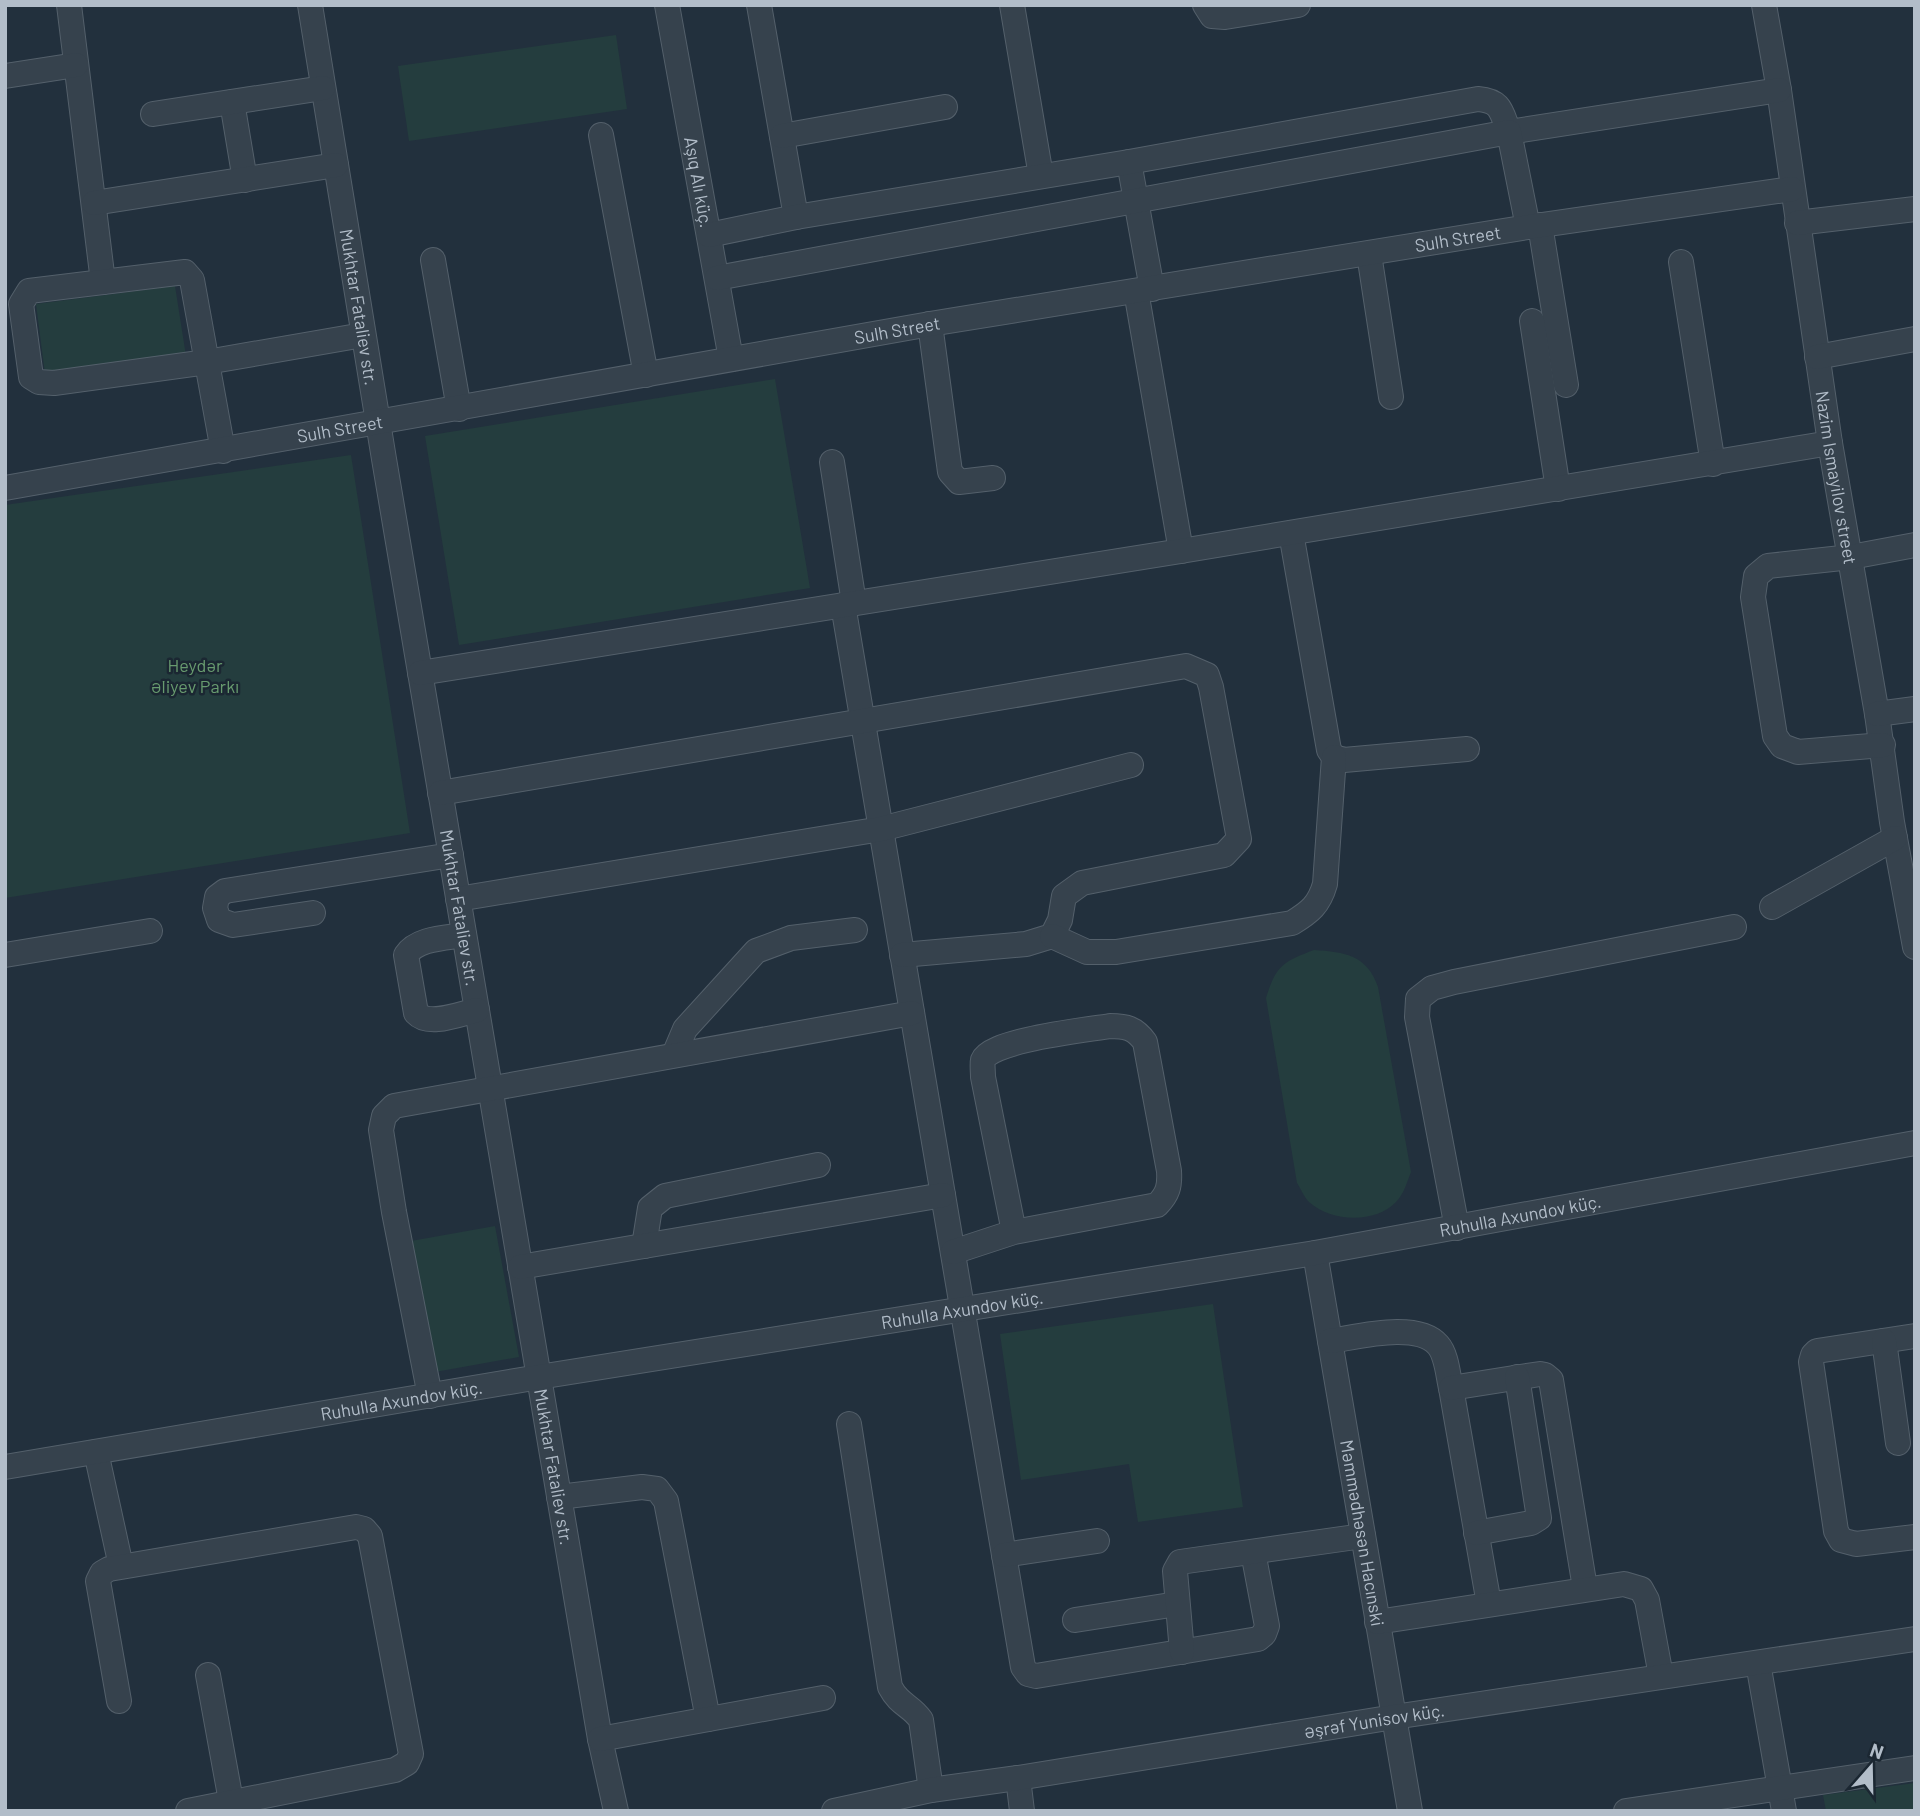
<svg xmlns="http://www.w3.org/2000/svg" width="1920" height="1816" font-family="Barlow,sans-serif">
<style>
.green{fill:#243d3e}
.lines{fill:none;stroke-linecap:round;stroke-linejoin:round}
.minor-casing{stroke:#54606b;stroke-width:26}
.minor{stroke:#36424d;stroke-width:24}
.labels{text-anchor:middle;dominant-baseline:central;stroke-width:5;stroke-linejoin:round;paint-order:stroke}
.street-label{font-size:18px;fill:#b2bdc9;stroke:#1b2732}
.park-label{font-size:18px;fill:#689b6f;stroke:#1b2732}
</style>
<rect width="100%" height="100%" fill="#22303d"/>
<path class="green" d="M616,35L627,109L409,141L398,66Z
M175,286L186,356L45,374L36,304Z
M775,379L810,588L459,645L425,436Z
M351,455L410,833L5,898V505Z
M1314,950C1345,952 1367,955 1378,987L1411,1172C1407,1182 1404,1194 1396,1202C1375,1224 1331,1222 1309,1202C1304,1197 1301,1189 1297,1183L1266,998C1276,966 1282,962 1314,950Z
M495,1226L519,1357L435,1372L411,1241Z
M1213,1304L1243,1507L1138,1522L1129,1464L1021,1480L1000,1334Z
M1915,1783V1811H1826L1823,1795Z"/>
<g class="lines">
<g class="minor-casing">
<g id="minor">
<path d="M69,5L103,282"/>
<path id="s1" d="M310,5L384,459L600,1739L616,1811"/>
<path id="s2" d="M667,5L731,359"/>
<path d="M759,5L796,217"/>
<path d="M1012,5L1041,176"/>
<path d="M1205,5L1212,16L1225,17L1298,5"/>
<path id="s3" d="M1764,5L1779,90L1830,443L1877,714L1892,822L1915,947"/>
<path d="M5,76L76,65"/>
<path d="M232,102L245,180"/>
<path d="M153,114L323,88"/>
<path d="M601,135L646,375"/>
<path d="M782,136L945,107"/>
<path d="M1129,162L1152,289"/>
<path d="M94,203L336,165"/>
<path d="M1797,223L1915,209"/>
<path d="M1540,225L1566,385"/>
<path d="M709,235L796,217L1129,162L1478,99C1502,101 1501,112 1509,132L1779,90"/>
<path d="M1369,254L1391,397"/>
<path d="M433,260L459,409"/>
<path d="M1681,262L1713,464"/>
<path d="M717,278L1509,132L1528,227"/>
<path d="M1136,291L1181,551"/>
<path d="M1532,321L1558,489"/>
<path d="M930,324L950,472L959,482L993,478"/>
<path d="M1817,357L1915,339"/>
<path d="M223,451L192,280L185,272L29,291L21,304L31,377L39,382L54,383L207,362L363,335"/>
<path d="M832,462L854,603"/>
<path id="s4" d="M5,488L930,324L1528,227L1792,189"/>
<path d="M1291,533L1329,750L1334,757L1344,760L1467,749"/>
<path d="M843,605L1023,1667L1028,1674L1036,1676L1258,1639L1264,1634L1267,1626L1253,1552"/>
<path d="M420,673L1181,551L1830,443"/>
<path d="M1877,714L1915,709"/>
<path d="M1883,745L1798,752L1782,746L1775,736L1753,597L1756,576L1768,566L1851,557L1915,545"/>
<path d="M440,793L1186,666L1207,675L1211,687L1239,839L1224,855L1082,883L1064,896L1060,920L1052,936L1026,944L902,955"/>
<path d="M458,899L881,829L1131,765"/>
<path d="M1772,907L1895,838"/>
<path d="M313,913L233,925L219,920L215,908L217,897L225,891L451,855"/>
<path d="M464,935C446,938 417,938 406,955L416,1013C429,1027 459,1014 477,1010"/>
<path d="M1052,936L1087,952H1116L1292,923C1310,912 1319,905 1325,884L1334,757"/>
<path d="M5,955L150,931"/>
<path d="M674,1055L685,1029L756,951L791,938L855,930"/>
<path d="M1457,1228L1417,1017L1418,999L1432,988L1454,982L1734,927"/>
<path d="M644,1246L650,1208L665,1196L818,1165"/>
<path d="M953,1252L1014,1232L1157,1205C1168,1194 1170,1186 1169,1171L1145,1042C1135,1028 1126,1026 1110,1026C1087,1030 991,1040 983,1060C982,1064 983,1072 983,1077L1014,1232"/>
<path id="s5" d="M1315,1253L1410,1811"/>
<path d="M520,1267L943,1195"/>
<path d="M1915,1336L1817,1351L1813,1355L1811,1362L1836,1531L1841,1540L1856,1544L1915,1537"/>
<path d="M1330,1341C1358,1337 1417,1321 1438,1345C1447,1355 1448,1376 1451,1388L1489,1604"/>
<path d="M1884,1341L1898,1443"/>
<path d="M1451,1388L1540,1374L1545,1375L1551,1380L1585,1588"/>
<path d="M430,1396L394,1212L381,1130L384,1116L394,1106L912,1013"/>
<path d="M849,1424L890,1687C900,1706 911,1705 921,1720L931,1790"/>
<path d="M96,1452L121,1566"/>
<path id="s6" d="M5,1467L539,1377L1315,1253L1915,1143"/>
<path d="M559,1497L642,1487L657,1489L666,1501L708,1719"/>
<path d="M1476,1533L1531,1523L1539,1518L1517,1377"/>
<path d="M1004,1555L1097,1541"/>
<path d="M1075,1620L1177,1604"/>
<path d="M1377,1622L1624,1584L1641,1589L1647,1600L1661,1676"/>
<path d="M1182,1652L1175,1571L1180,1562L1363,1536"/>
<path d="M1758,1663L1784,1811"/>
<path d="M208,1675L231,1801"/>
<path d="M119,1701L98,1581L102,1573L109,1569L356,1527L364,1529L370,1536L411,1754L407,1763L395,1770L188,1811"/>
<path d="M600,1739L823,1698"/>
<path d="M1018,1778L1022,1811"/>
<path id="s7" d="M834,1811L931,1790L1018,1778L1394,1717L1915,1639"/>
<path d="M1626,1811L1915,1768"/>
</g>
</g>
<use href="#minor" class="minor"/>
</g>
<g class="labels">
<g class="street-label">
<text stroke="none"><textPath href="#s2" startOffset="180">Aşıq Alı küç.</textPath></text>
<text stroke="none"><textPath href="#s4" startOffset="1474">Sulh Street</textPath></text>
<text stroke="none"><textPath href="#s1" startOffset="306">Mukhtar Fataliev str.</textPath></text>
<text stroke="none"><textPath href="#s4" startOffset="906">Sulh Street</textPath></text>
<text stroke="none"><textPath href="#s4" startOffset="340">Sulh Street</textPath></text>
<text stroke="none"><textPath href="#s3" startOffset="478">Nazim Ismayilov street</textPath></text>
<text stroke="none"><textPath href="#s1" startOffset="915">Mukhtar Fataliev str.</textPath></text>
<text stroke="none"><textPath href="#s6" startOffset="1536">Ruhulla Axundov küç.</textPath></text>
<text stroke="none"><textPath href="#s6" startOffset="970">Ruhulla Axundov küç.</textPath></text>
<text stroke="none"><textPath href="#s6" startOffset="402">Ruhulla Axundov küç.</textPath></text>
<text stroke="none"><textPath href="#s1" startOffset="1482">Mukhtar Fataliev str.</textPath></text>
<text stroke="none"><textPath href="#s5" startOffset="284">Məmmədhəsən Hacınski</textPath></text>
<text stroke="none"><textPath href="#s7" startOffset="548">Əşrəf Yunisov küç.</textPath></text>
</g>
<g class="park-label">
<text x="195" y="665">Heydər<tspan x="195" dy="21">Əliyev Parkı</tspan></text>
</g>
</g>
<rect width="1920" height="1816" fill="none" stroke="#b2bdc9" stroke-width="14"/>
<g transform="translate(1871 1767) rotate(20)" stroke="#1b2732" stroke-width="5" paint-order="stroke">
<path d="M0-5L12 26L0 18L-12 26Z" fill="#b2bdc9"/>
<text y="-10" font-size="19" font-weight="bold" text-anchor="middle" fill="#b2bdc9">N</text>
</g>
</svg>
